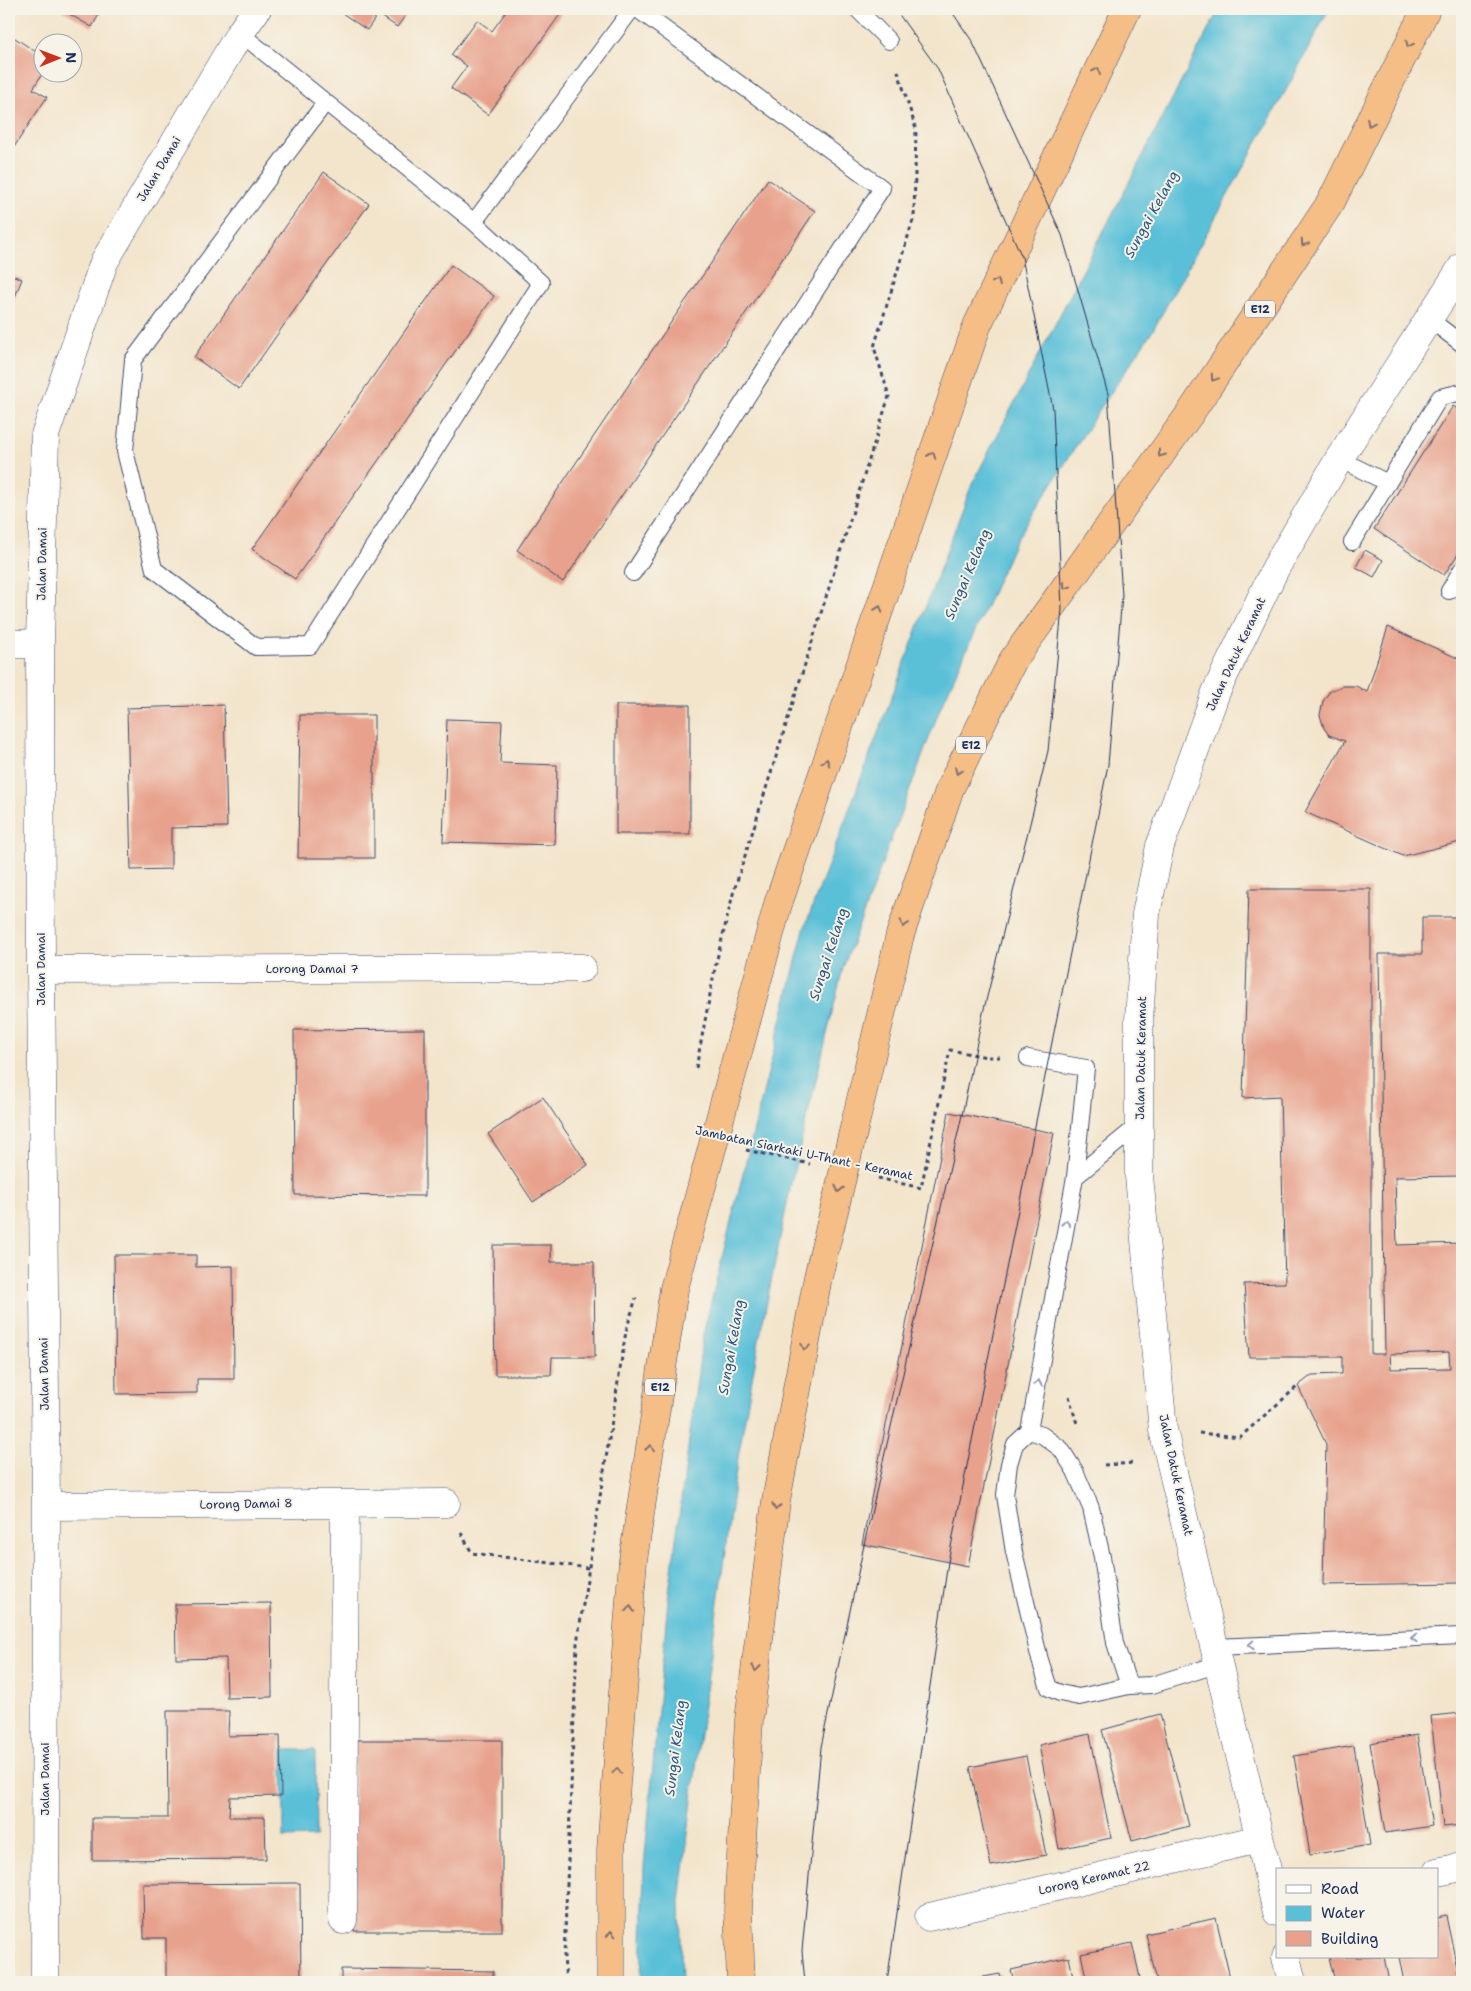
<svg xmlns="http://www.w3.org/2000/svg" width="1471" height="1991" font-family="'Shantell Sans',sans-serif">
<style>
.water{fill:#5ac0d8;stroke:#3a789b}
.building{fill:#e7a18c;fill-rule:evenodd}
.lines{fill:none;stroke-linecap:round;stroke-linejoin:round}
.service-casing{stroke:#3b4a6e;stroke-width:18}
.minor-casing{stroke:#3b4a6e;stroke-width:29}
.tertiary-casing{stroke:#3b4a6e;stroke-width:29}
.motorway-casing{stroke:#3b4a6e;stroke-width:29}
.path{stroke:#3b4a6e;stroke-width:3;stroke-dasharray:4 4;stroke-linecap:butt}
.service{stroke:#fff;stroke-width:16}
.minor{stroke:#fff;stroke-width:28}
.tertiary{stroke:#fff;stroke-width:28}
.motorway{stroke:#f6be87;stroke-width:28}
.tram{stroke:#1b2f5e;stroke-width:1}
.motorway-bridge-casing{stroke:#3b4a6e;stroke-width:29;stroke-linecap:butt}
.motorway-bridge{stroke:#f6be87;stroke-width:28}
.oneway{stroke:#7e6f70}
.oneway2{stroke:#8d97ae}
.labels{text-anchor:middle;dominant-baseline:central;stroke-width:4;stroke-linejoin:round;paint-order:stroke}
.shield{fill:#f7f3e8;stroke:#5d6a87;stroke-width:1}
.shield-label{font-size:11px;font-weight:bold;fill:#1b2f5e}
.street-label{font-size:12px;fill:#1b2f5e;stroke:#f7f3e8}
.water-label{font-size:14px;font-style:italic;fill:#2e5a83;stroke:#f7f3e8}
</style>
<rect width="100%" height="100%" fill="#f7f3e8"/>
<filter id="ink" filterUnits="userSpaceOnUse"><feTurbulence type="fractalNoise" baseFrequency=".02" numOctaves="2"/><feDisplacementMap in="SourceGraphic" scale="10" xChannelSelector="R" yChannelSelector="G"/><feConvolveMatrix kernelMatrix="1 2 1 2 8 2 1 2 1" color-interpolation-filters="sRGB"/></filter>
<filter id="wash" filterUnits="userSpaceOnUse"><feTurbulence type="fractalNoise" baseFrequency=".0096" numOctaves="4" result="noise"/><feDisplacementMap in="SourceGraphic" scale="20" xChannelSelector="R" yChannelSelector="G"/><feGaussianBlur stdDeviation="1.12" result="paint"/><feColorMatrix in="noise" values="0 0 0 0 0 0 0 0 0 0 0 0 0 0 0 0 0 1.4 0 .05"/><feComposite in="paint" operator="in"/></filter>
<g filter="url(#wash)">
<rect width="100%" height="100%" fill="#f3e5cc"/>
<path class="water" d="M1219,9H1329L1290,83L1153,330L1092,421L1015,542L940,709L843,968L792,1179L758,1346L737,1463L698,1749L680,1902L682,1982H641L644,1866L668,1600L703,1334L804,929L972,484Z
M283,1750H315L316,1837L284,1838Z"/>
<g id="blocks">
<path class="building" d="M60,9H102L92,27Z
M336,9H410L397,27L378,14L367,30Z
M508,9H564L488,115L451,88L467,66L451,55L477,20L492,31Z
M9,34L42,56L43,72L33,89L47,97L14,147L9,144Z
M324,172L369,204L239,389L194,357Z
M768,179L815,211L563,582L517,550Z
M451,265L494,296L295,579L252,549Z
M9,274L22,279L9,312Z
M9,401H12L10,454H9Z
M1453,406L1462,412V548L1444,575L1374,529Z
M1365,550L1383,560L1374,577L1356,567Z
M1388,627L1462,660V847L1460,842L1403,856L1305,812L1345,741L1329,735L1324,728L1320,715L1323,701L1330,691L1342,686H1356L1367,692Z
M224,705L227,827L171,828V869L131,870L127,708Z
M616,705H690V834H616Z
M300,715H374V858H298Z
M447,719L502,721L500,763L557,765L555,845L443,842Z
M1249,889H1371V1354H1385L1379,954H1422V917H1462V1176L1395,1177L1397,1245L1462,1243V1583L1323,1585L1326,1444L1298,1386L1312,1375L1342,1374V1357H1249L1244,1284L1285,1283L1280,1096L1243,1098ZM1449,1352L1450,1368L1391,1369L1390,1354Z
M425,1029V1196L295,1195L294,1030Z
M543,1097L588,1165L533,1202L488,1134Z
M949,1112L1054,1133L968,1566L862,1544Z
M493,1245H551V1262H594L595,1357H552L551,1375H495Z
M114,1255H196V1267L233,1266L234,1379H197V1393L116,1394Z
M271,1603L272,1697L227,1698L226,1658L176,1659L175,1604Z
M167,1711H229L228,1736L280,1735L281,1796L230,1797L229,1817H265L266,1859L92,1860V1818H168Z
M1462,1713V1825L1443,1827L1431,1716Z
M1160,1714L1189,1826L1132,1841L1102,1730Z
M1090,1734L1111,1838L1059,1849L1039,1745Z
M1417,1735L1432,1826L1385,1833L1370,1743Z
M354,1740H502V1931H354Z
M1354,1746L1370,1845L1310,1855L1294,1756Z
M1026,1756L1046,1855L991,1866L970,1767Z
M300,1883L301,1982H166V1938H144L143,1884Z
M1446,1916L1460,1982H1404L1399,1957H1437V1918Z
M1216,1918L1231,1982H1157L1146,1934Z
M1132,1943L1141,1982H1087L1081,1954Z
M1069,1957L1074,1982H1014L1011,1970Z
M1329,1957H1384L1389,1982H1335Z
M341,1969L493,1971V1982H341Z
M1000,1974L1002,1982H961V1981Z"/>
</g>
</g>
<g filter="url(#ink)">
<use href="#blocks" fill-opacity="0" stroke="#3b4a6e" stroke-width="1"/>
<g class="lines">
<g class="service-casing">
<path id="service" d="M857,9L889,41
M240,33L474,222L541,283L310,646L256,647L154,569L125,451L133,360L325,103
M474,222L632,9
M1428,318L1462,344
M1339,459L1388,483
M1352,542L1440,397L1462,392
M633,573L882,188L637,9
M1449,591L1462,569
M1028,1058L1086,1068L1075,1177
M1029,1431L1075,1177L1140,1124
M1215,1647L1462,1636
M1129,1686L1115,1643L1102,1557L1091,1508L1075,1471L1061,1449L1042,1435L1029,1431L1015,1444L1009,1464L1005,1495L1014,1552L1040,1660L1049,1688L1060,1693L1079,1697L1129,1686L1152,1685L1219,1664"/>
</g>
<g class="minor-casing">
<path id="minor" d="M9,644H40
M41,970L582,968
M46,1506L446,1503
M1437,1872L1462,1867
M929,1917L1259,1839
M343,1920L345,1504
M45,1982L46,1506L41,970L40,644L45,435L104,262L240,33L257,9"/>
</g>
<g class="tertiary-casing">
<path id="tertiary" d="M1277,1912L1163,1430L1139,1176V1020L1146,914L1160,846L1216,692L1275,569L1339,459L1462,267
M1286,1957L1292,1982"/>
</g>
<g class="motorway-casing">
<path id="motorway" d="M811,808L977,326L1127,9
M855,1124L900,935L950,788L1013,660L1189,415L1331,202L1426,9"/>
</g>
<path class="path" d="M696,1068L716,963L733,894L889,396L874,347L914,217L916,129L897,68
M746,1150L810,1164
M878,1178L921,1188L950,1050L987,1057H1000
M1069,1396L1077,1424
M1199,1433L1240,1437L1298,1386
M1104,1465L1135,1463
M461,1533L472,1553L589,1568
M566,1982L564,1956L577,1643L626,1331L636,1298"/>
<use href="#service" class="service"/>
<use href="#minor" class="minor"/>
<use href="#tertiary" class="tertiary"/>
<use href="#motorway" class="motorway"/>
<path class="tram" d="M805,1982L802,1951L821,1747L864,1545L962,1115L983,1013L1048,751L1062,609L1053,409L1022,257L938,69L895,9
M887,1982L948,1562L992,1339L1108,765L1122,595L1108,394L1062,235L972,41L950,9"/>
<g class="motorway-bridge-casing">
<path id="motorway-bridge" d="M611,1982V1850L633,1560L674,1289L778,904L811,808
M741,1982L738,1909L749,1720L776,1501L818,1277L855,1124"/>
</g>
<use href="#motorway-bridge" class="motorway-bridge"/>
</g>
<defs><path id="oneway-chevron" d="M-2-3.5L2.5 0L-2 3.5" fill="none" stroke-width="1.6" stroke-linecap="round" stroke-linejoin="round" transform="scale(1.25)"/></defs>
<g class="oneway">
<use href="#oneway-chevron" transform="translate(1409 44) rotate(116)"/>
<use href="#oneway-chevron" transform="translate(1097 71) rotate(-65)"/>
<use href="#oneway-chevron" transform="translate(1370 123) rotate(116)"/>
<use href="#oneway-chevron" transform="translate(1304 243) rotate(124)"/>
<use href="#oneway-chevron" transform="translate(997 282) rotate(-65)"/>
<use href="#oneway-chevron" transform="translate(1214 378) rotate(124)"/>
<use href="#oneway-chevron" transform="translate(1161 454) rotate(126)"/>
<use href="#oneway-chevron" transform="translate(932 455) rotate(-71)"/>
<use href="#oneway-chevron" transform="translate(1066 586) rotate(126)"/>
<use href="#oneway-chevron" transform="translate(879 609) rotate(-71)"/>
<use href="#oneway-chevron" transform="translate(826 762) rotate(-71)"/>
<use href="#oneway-chevron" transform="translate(958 771) rotate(116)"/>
<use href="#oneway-chevron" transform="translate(904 924) rotate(109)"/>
<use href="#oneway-chevron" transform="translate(839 1189) rotate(104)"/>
<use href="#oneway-chevron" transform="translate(805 1347) rotate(101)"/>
<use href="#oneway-chevron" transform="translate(650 1448) rotate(-81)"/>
<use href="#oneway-chevron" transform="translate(776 1507) rotate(98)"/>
<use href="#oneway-chevron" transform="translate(630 1609) rotate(-86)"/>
<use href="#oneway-chevron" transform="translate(756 1668) rotate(97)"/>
<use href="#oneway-chevron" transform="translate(617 1771) rotate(-86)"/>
<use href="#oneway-chevron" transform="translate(611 1934) rotate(-90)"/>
</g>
<g class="oneway2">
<use href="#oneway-chevron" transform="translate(1066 1223) rotate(-80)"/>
<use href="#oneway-chevron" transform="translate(1038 1383) rotate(-80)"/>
<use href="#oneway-chevron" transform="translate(1414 1638) rotate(178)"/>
<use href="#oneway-chevron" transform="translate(1251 1645) rotate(177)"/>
</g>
</g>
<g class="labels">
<g class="shield">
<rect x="1245" y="300.5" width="30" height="17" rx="4"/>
<rect x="956" y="736.5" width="30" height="17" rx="4"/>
<rect x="645" y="1378.5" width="30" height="17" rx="4"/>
</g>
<g class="shield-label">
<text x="1260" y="309">E12</text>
<text x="971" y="745">E12</text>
<text x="660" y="1387">E12</text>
</g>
<g class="street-label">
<text transform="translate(159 169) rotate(-59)">Jalan Damai</text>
<text transform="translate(42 564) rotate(-89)">Jalan Damai</text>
<text transform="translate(1236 654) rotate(-65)">Jalan Datuk Keramat</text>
<text transform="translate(41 969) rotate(-90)">Jalan Damai</text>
<text x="312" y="969">Lorong Damai 7</text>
<text transform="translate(1141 1058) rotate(-89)">Jalan Datuk Keramat</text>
<text transform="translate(804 1153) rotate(12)">Jambatan Siarkaki U-Thant - Keramat</text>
<text transform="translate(44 1374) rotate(-91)">Jalan Damai</text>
<text transform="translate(1176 1475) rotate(78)">Jalan Datuk Keramat</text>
<text transform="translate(246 1504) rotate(-1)">Lorong Damai 8</text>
<text transform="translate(45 1779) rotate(-90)">Jalan Damai</text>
<text transform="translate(1094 1878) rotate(-13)">Lorong Keramat 22</text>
</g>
<g class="water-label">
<text transform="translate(1151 214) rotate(-61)">Sungai Kelang</text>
<text transform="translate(967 574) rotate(-67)">Sungai Kelang</text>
<text transform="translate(828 954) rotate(-72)">Sungai Kelang</text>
<text transform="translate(731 1347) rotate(-80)">Sungai Kelang</text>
<text transform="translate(675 1748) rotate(-83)">Sungai Kelang</text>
</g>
</g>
<rect width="1471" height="1991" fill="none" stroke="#f7f3e8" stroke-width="30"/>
<rect x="1276" y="1868" width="162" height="90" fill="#f7f3e8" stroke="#9fa5b1"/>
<rect x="1286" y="1885" width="25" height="8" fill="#ffffff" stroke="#9fa5b1"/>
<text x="1321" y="1894" font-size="15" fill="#1b2f5e">Road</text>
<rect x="1286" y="1906" width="25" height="15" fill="#5ac0d8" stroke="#9fa5b1"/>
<text x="1321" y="1918" font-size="15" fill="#1b2f5e">Water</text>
<rect x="1286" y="1931" width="25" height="15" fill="#e7a18c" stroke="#9fa5b1"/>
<text x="1321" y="1944" font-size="15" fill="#1b2f5e">Building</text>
<g transform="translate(58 58) rotate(89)"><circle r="24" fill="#f7f3e8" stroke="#9fa5b1"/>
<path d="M0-4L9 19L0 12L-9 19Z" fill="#c8321e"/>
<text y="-8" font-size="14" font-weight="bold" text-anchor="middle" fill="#1b2f5e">N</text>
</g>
</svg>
